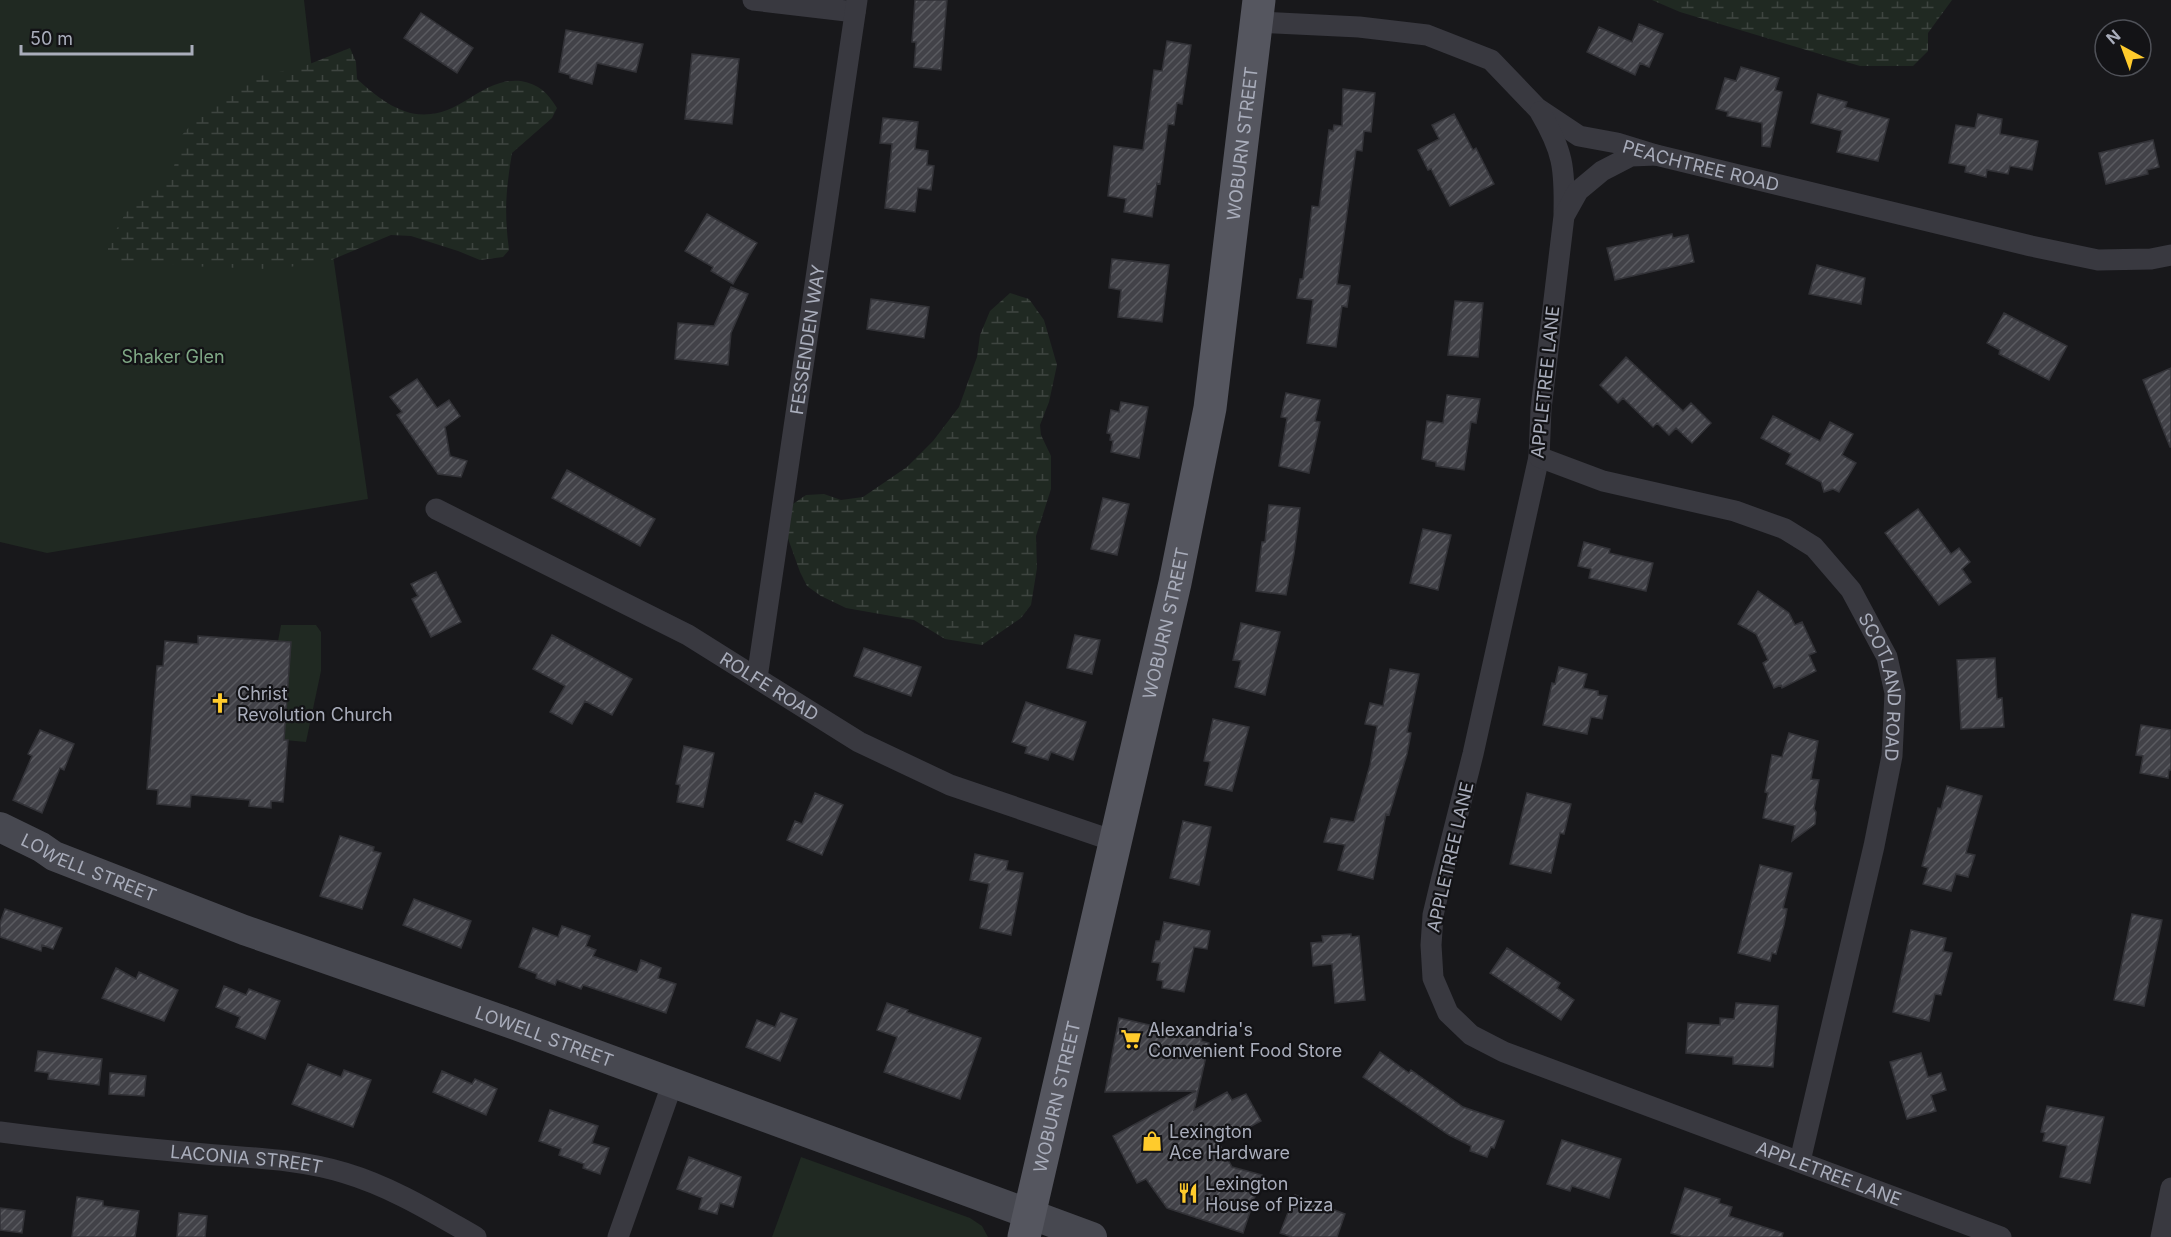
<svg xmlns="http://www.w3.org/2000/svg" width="2171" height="1237" font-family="Inter,sans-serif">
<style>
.green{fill:#202922}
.wetland{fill:url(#wetland-marsh)}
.building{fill:url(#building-hatch);stroke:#323237;stroke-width:1.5}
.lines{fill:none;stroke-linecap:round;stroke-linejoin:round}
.minor{stroke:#393940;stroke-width:21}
.secondary{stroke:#474850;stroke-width:30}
.primary{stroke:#55565f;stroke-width:33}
.labels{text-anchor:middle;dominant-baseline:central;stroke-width:4.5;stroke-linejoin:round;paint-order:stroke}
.street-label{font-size:18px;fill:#a9adbb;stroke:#131316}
.park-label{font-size:18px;fill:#7fa885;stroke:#131316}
.poi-label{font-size:18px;fill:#a9adbb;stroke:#131316;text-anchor:start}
</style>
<defs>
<pattern id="wetland-marsh" width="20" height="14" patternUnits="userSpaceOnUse" patternTransform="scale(1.5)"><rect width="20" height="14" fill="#202922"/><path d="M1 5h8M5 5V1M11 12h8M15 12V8" fill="none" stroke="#3e4540"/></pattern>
<pattern id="building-hatch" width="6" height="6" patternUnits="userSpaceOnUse" patternTransform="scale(1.5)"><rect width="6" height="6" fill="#424248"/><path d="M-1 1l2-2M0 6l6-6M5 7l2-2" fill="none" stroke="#5a5b60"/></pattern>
</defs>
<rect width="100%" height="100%" fill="#18181b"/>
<path class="green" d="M0,0H304L334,262L368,499L47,553L0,542Z
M281,625H316L321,632V671L306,742L284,740L291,643L278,641Z
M801,1157L970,1218L982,1226L988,1237H772Z"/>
<path class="wetland" d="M1652,0H1952L1928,33V51L1913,66H1860L1680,12Z
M350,48L356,62L357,79C377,97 402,118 431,114C464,111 485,77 521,81C539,84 548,93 557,108L552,118L512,153C506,190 504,212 509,250L503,257L480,260L458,251L411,236L391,235L324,263L270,269L185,266L160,262L108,261V244L132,202L148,188L172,174L182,135L214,99L260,76L302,67Z
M1010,293L1029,299L1044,320L1057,365L1049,402L1040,425L1041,435L1051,456V489L1036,536L1037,568L1031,605L1021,618L982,645L945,639L914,620L846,608L821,596L807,586L800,572L786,533L790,506L806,495L824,494L841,500L863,497L907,467L933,441L959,407L977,357L980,335L990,311Z"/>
<path class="building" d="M915,0H947L941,70L914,67L916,42H912Z
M421,13L473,48L457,73L404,38Z
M1639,24L1663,34L1649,67L1640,63L1635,75L1587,52L1599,27L1632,42Z
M566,30L643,44L636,72L597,63L592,84L570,78V75L559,72Z
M1167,41L1191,45L1182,104L1177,103L1174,125L1168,124L1160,184L1157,183L1152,217L1124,212L1126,199L1108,196L1114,146L1143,150L1154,70L1162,71Z
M692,54L739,59L732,124L685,119Z
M1741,67L1779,78L1775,90L1782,92L1770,147L1762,146V123L1727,116L1728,112L1716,109L1725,78L1736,81Z
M1343,89L1375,93L1371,132L1364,131L1362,151L1356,150L1337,284L1350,286L1347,307L1342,306L1336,347L1307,343L1313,300L1297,298L1300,279H1303L1312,206L1319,207L1329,130L1333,131L1334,125L1342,126Z
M1818,94L1847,102L1845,107L1889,119L1878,161L1837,152L1842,131L1811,123Z
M1454,114L1473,150L1476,148L1494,184L1450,206L1431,169L1428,170L1418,150L1439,139L1432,125Z
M1978,114L2002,119L2000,134L2038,141L2032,170L2010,166L2008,174L1987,170L1986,177L1965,172L1966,166L1949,163L1956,125L1975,128Z
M883,118L918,122L915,149L928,151L927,165L934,166L931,190L918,188L915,212L885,208L892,144L880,143Z
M2153,140L2159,167L2147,170L2148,174L2106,184L2099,153Z
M707,214L757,243L733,284L711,271L713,267L685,251Z
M1672,234L1673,238L1688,235L1694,262L1615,280L1607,248Z
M1112,259L1169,265L1162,322L1118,317L1121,290L1109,288Z
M1817,265L1865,278L1861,304L1809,294Z
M731,287L748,294L731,333L728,365L675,359L678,323L714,326Z
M871,299L929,307L924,338L867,329Z
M1455,301L1483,303L1478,357L1448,355Z
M2004,313L2067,346L2049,380L1999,354L2000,350L1987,343Z
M1626,357L1683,411L1691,403L1711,423L1692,443L1676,428L1669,435L1657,423L1653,427L1623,398L1618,403L1600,385Z
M2171,368V447H2170L2143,380Z
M417,379L437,408L449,400L460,416L445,427L450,456L467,461L461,477L438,474L397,415L402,412L390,397Z
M1286,393L1320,400L1315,421L1320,422L1309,473L1279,466L1287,418L1281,417Z
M1447,395L1480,399L1476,423L1471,422L1464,470L1436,466V462L1422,459L1427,421L1443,423Z
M1121,402L1148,407L1139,458L1111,452L1113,441L1110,440L1111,434L1107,433L1111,410L1119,412Z
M1773,416L1820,441L1830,422L1853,434L1842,455L1856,463L1839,492L1833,489L1824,492L1821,482L1786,464L1791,454L1761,438Z
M567,470L655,519L640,546L552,498Z
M1103,498L1129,504L1117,555L1091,549Z
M1269,505L1300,508L1294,554L1286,595L1256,591L1262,542H1265Z
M1918,509L1951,554L1959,548L1970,562L1962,569L1971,582L1939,605L1885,533Z
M1423,529L1451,535L1438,590L1410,583Z
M1584,542L1610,549L1609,553L1653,563L1646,591L1589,578L1591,569L1578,566Z
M436,572L461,622L431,637L412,599L418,596L411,584Z
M1758,591L1789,613L1795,625L1802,622L1816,652L1809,655L1816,671L1782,688L1781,685L1774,688L1763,663L1768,660L1756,634L1738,624Z
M1241,623L1280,632L1265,695L1235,687L1241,661L1233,660Z
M552,635L632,679L612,715L585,701L572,724L550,712L565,686L533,669Z
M1075,635L1100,640L1092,674L1067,668Z
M198,636L291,642L284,740H288L283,802L271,801V808L249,806L250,800L191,795L190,807L157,804L158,790L147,789L157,666H163L165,641L198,644Z
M864,648L921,667L911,696L854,676Z
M1995,658L1997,699L2002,698L2004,727L1961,729L1957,660Z
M1559,667L1587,674L1583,688L1598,691V695L1607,696L1602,719L1591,717L1587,734L1543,725L1552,683L1555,684Z
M1390,669L1419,674L1407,732L1411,733L1407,754L1389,815L1386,814L1373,879L1338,870L1345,845L1324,842L1331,818L1354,822L1370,765L1377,726L1365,724L1370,703L1383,706Z
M1026,702L1086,722L1073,760L1051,752L1048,760L1025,753L1027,747L1012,742Z
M1213,719L1249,727L1232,791L1205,785L1210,762L1204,761Z
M2141,725L2171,730V770H2169L2168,778L2140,773L2143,756L2136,755Z
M40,730L74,744L64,770L60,768L42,813L13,800L32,756L28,754Z
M1789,733L1818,741L1811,779L1819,780L1814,809L1816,812L1815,824L1792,841L1795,826L1763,818L1768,793L1765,792L1772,755L1782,757Z
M684,746L714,753L703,807L677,802L680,785L676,784Z
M1947,786L1982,796L1966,853L1975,855L1968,877L1956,874L1951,891L1923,884L1928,868L1922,866L1938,808L1941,809Z
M815,793L843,805L822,855L787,840L795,821L802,824Z
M1527,793L1571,804L1564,834L1560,833L1551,873L1510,864Z
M1183,821L1211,827L1199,885L1170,878Z
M340,836L374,847L373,851L381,853L362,909L320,896Z
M975,854L1008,861L1006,870L1023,873L1011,935L980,928L989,884L970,880Z
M1760,865L1792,873L1783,908L1787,909L1784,925L1776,954L1772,953L1770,961L1738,953Z
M414,899L471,921L461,948L403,925Z
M5,909L62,928L53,949L42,945L41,951L0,937V923Z
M2132,914L2162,920L2144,1006L2114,1000Z
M1164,922L1210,931L1207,949L1194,947L1184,992L1162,988L1163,981L1157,980L1160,963L1152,962L1156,941H1160Z
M562,926L590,936L586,946L596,950L593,956L637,972L641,960L661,968L658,978L676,984L666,1013L583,985L581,989L557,980L555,985L536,978L537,974L519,967L533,928L558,937Z
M1911,930L1946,938L1943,951L1952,953L1941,995L1935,994L1929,1021L1893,1012Z
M1351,934V937L1359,936L1365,1000L1335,1003L1332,964L1313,966L1311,943L1323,942L1322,936Z
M1507,948L1560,983L1557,988L1574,1000L1561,1020L1490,973Z
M116,968L136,979L139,972L178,990L164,1021L102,998Z
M224,986L246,995L249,989L280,1001L265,1039L236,1027L240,1017L216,1007Z
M887,1003L908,1010L907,1012L981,1038L960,1099L884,1072L897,1037L877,1030Z
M1736,1003L1778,1006L1773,1067L1733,1064V1057L1686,1053L1688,1023L1720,1025V1018L1734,1019Z
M781,1013L797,1019L780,1061L746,1047L757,1020L775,1027Z
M1119,1018L1202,1037L1201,1041L1209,1043L1194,1110L1227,1092L1232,1100L1246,1094L1261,1121L1219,1143L1232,1167L1262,1175L1243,1233L1167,1208L1146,1179L1137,1183L1113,1136L1196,1091L1105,1092Z
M38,1051L102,1059L99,1085L48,1079L49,1073L35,1071Z
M1380,1052L1409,1073L1411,1070L1463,1107L1504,1121L1494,1148L1491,1147L1487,1157L1470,1151L1471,1146L1449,1135L1363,1077Z
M1921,1053L1928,1077L1941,1073L1946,1090L1931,1095L1936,1111L1907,1119L1890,1062Z
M308,1064L341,1077L344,1070L371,1080L353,1127L292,1104Z
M442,1071L472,1084L475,1079L497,1089L486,1115L433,1092Z
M110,1073L146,1076L144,1096L109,1094Z
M2047,1106L2104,1117L2090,1183L2060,1177L2067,1146L2043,1141L2045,1133L2041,1132Z
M550,1110L598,1126L592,1143L609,1148L600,1174L583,1168L584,1164L559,1155L561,1149L539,1141Z
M1562,1140L1621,1159L1609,1198L1572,1186L1570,1191L1547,1184Z
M689,1157L741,1177L733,1207L720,1203L717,1214L699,1209L702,1198L677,1189Z
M1685,1188L1720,1199L1719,1203L1732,1207L1729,1216L1783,1233L1782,1237H1684L1671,1233Z
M1295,1195L1345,1214L1337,1237H1292L1280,1233Z
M77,1197L103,1201V1206L139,1211L135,1237H72Z
M0,1208L25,1211L22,1233L0,1230Z
M179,1213L207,1216L205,1237H177Z"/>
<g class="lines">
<g class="minor">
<path d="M753,0L855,12"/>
<path id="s1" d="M1257,22L1359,27L1427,35L1491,60L1537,108L1579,136L1617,143L1656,155L2031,246L2098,260L2151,259L2171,255"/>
<path d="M1540,112C1563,151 1565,168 1564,213"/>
<path id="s2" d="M1656,155L1631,156L1602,171L1578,191L1564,216L1541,409L1539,457L1473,754L1442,877L1433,915L1431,945L1433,978L1448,1013L1471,1035L1504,1052L2001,1237"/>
<path id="s3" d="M1539,457L1603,481L1735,511L1785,529L1814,547L1851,590L1887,657L1895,693L1892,756L1874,846L1800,1161"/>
<path id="s4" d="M436,509L688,635L859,742L950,785L1114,841"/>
<path id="s5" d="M757,678L857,0"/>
<path id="s6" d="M0,1132C68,1141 136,1148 205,1154C251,1158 300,1159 345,1173C392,1187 434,1213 476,1237"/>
<path d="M618,1237L673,1082"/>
<path d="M2161,1237L2171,1188"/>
</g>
<path class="secondary" id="s7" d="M0,827L41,847L54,856L244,930L510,1023L1092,1237"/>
<path class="primary" id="s8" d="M1024,1237L1175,583L1210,408L1259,0"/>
</g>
<defs>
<g id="church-bare" transform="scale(1.62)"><path d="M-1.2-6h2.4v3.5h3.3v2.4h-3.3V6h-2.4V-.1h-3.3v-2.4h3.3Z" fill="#ffcb2c" stroke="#131316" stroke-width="2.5" paint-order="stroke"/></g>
<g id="supermarket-bare" transform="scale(1.62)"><path d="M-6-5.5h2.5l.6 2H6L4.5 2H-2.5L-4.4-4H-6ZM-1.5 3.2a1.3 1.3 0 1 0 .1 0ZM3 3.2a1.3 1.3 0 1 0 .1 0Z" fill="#ffcb2c" stroke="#131316" stroke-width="2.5" paint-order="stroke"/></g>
<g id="shop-bare" transform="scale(1.62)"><path d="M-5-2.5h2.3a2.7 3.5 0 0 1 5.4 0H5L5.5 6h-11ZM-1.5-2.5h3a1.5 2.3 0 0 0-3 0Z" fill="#ffcb2c" stroke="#131316" stroke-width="2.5" paint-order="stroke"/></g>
<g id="restaurant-bare" transform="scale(1.62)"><path d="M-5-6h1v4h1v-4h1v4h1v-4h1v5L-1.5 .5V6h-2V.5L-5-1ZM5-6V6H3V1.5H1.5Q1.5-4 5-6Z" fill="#ffcb2c" stroke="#131316" stroke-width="2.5" paint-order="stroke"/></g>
</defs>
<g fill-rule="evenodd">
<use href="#church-bare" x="220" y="703"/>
<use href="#supermarket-bare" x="1131" y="1039"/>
<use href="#shop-bare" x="1152" y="1141"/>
<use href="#restaurant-bare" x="1188" y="1193"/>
</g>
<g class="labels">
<g class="street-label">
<text stroke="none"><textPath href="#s8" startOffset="1116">WOBURN STREET</textPath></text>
<text stroke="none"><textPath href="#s1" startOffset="482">PEACHTREE ROAD</textPath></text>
<text stroke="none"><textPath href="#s5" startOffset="342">FESSENDEN WAY</textPath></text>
<text transform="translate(1545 382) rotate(-84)">APPLETREE LANE</text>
<text stroke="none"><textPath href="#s8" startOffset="630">WOBURN STREET</textPath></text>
<text stroke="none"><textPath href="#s4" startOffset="378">ROLFE ROAD</textPath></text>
<text stroke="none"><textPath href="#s3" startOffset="452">SCOTLAND ROAD</textPath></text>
<text transform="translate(1450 857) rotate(-77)">APPLETREE LANE</text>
<text stroke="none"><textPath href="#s7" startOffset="98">LOWELL STREET</textPath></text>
<text stroke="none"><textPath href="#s7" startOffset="584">LOWELL STREET</textPath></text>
<text stroke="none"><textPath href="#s8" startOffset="144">WOBURN STREET</textPath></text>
<text stroke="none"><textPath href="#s6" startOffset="248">LACONIA STREET</textPath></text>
<text stroke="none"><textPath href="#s2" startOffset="1347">APPLETREE LANE</textPath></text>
</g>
<g class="park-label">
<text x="173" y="356">Shaker Glen</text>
</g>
<g class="poi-label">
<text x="237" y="693">Christ<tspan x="237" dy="21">Revolution Church</tspan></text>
<text x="1148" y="1029">Alexandria's<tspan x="1148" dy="21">Convenient Food Store</tspan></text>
<text x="1169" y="1131">Lexington<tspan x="1169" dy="21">Ace Hardware</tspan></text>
<text x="1205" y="1183">Lexington<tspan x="1205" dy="21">House of Pizza</tspan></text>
</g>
</g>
<g transform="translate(2123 48) rotate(319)"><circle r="28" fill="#131316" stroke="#4f5158" stroke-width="1.5"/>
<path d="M0-4.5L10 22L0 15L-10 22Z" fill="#ffcb2c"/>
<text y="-9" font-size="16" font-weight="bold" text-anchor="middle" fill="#a9adbb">N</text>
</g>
<path d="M21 45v9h171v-9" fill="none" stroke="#a9adbb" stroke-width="3"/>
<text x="30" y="45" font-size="18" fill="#a9adbb" stroke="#131316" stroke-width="4.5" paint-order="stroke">50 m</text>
</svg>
